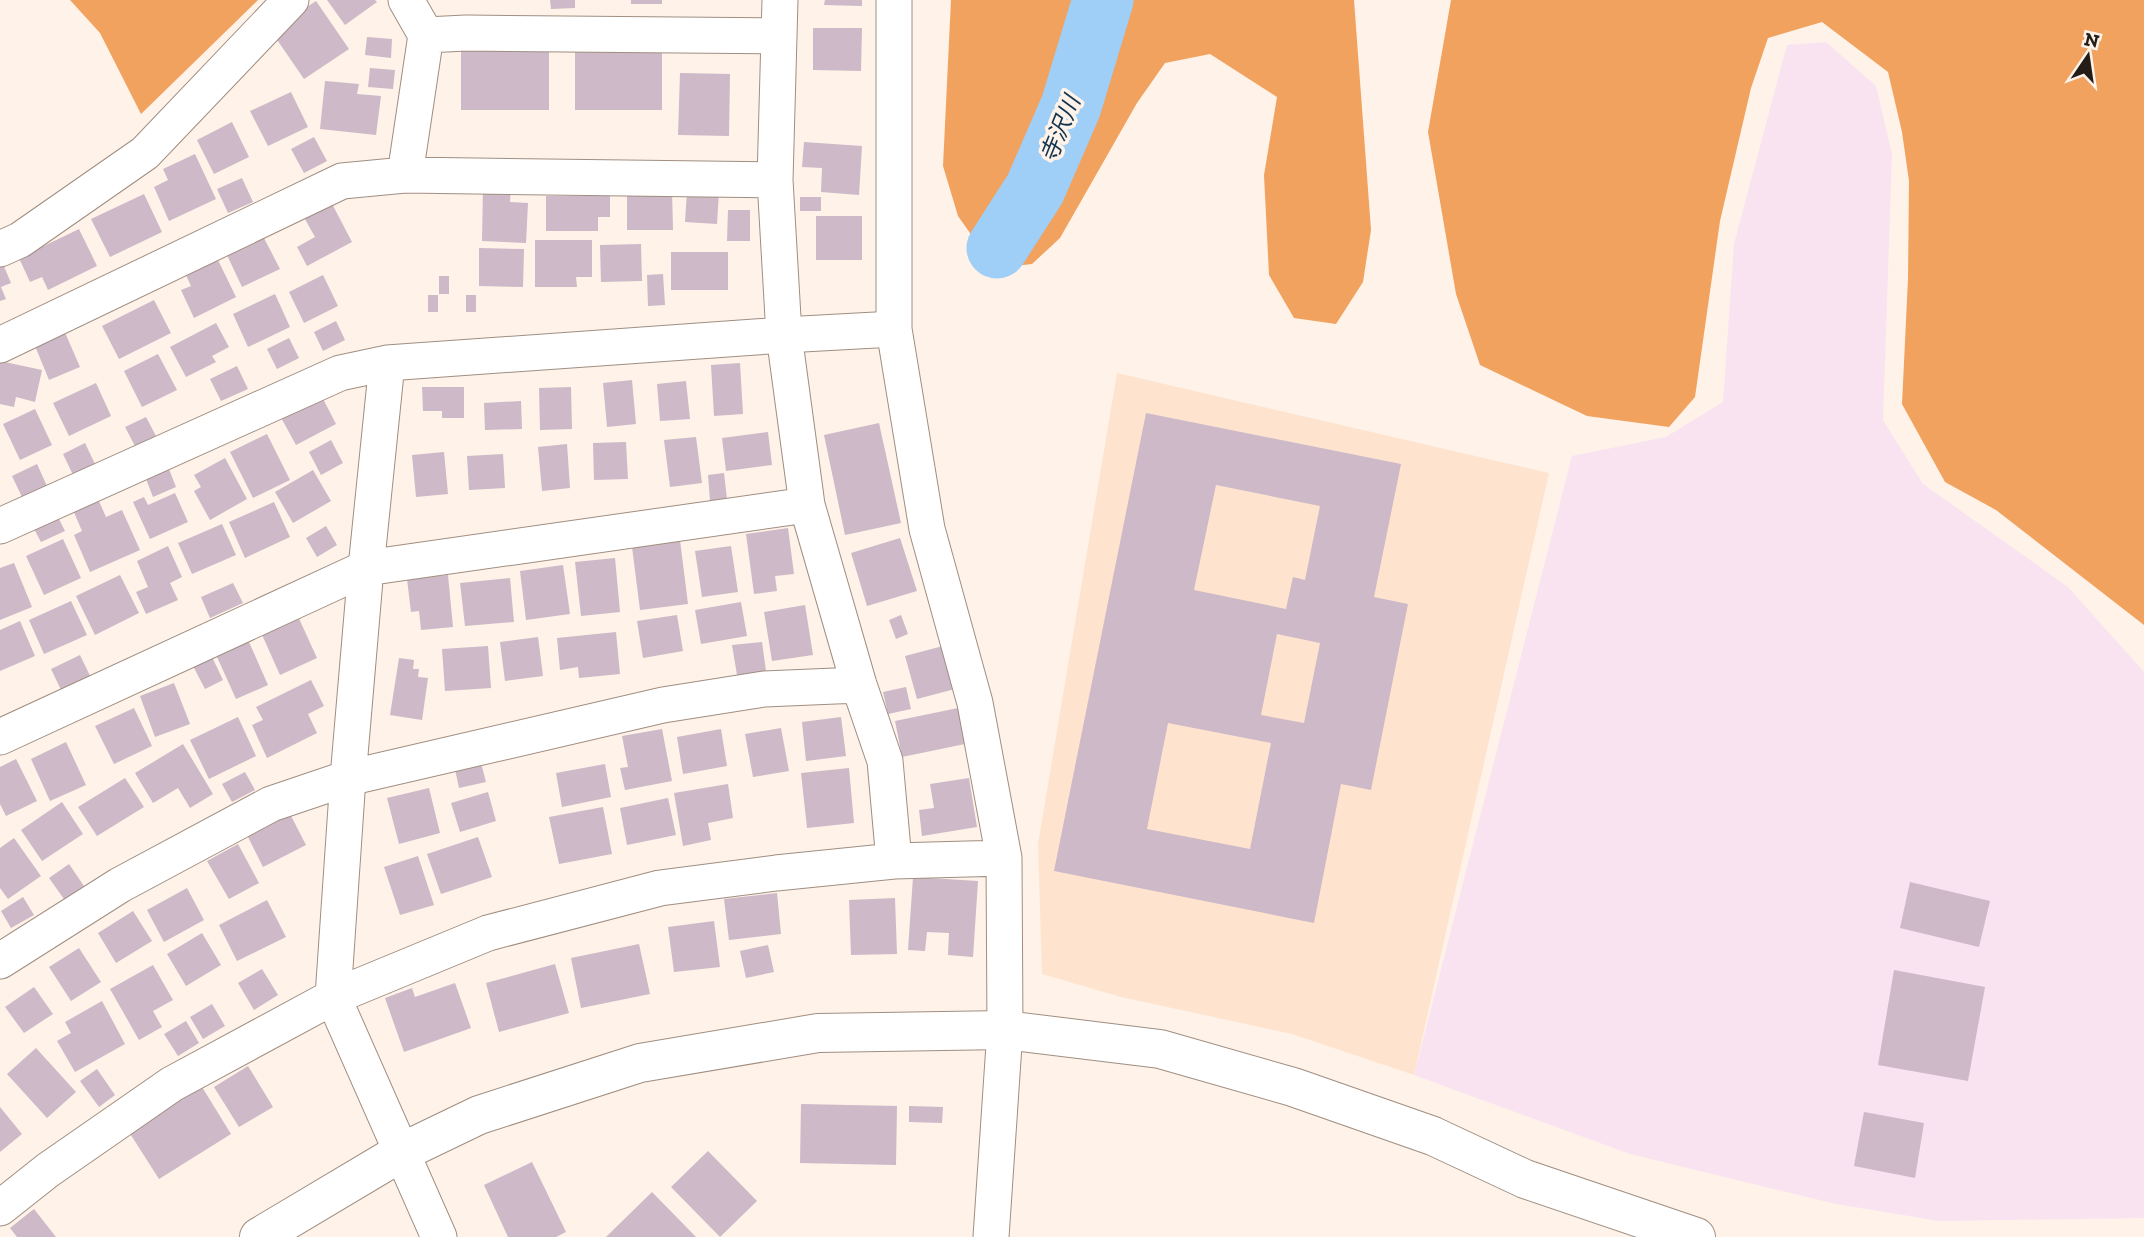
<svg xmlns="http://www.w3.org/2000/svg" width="2144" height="1237" font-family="'Zilla Slab','Noto Sans JP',serif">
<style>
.built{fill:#fee4cf}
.industrial{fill:#f9e3f1}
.forest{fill:#f1a25e}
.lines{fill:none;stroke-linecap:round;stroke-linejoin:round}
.river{stroke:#9fcef7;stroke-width:61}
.building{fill:#cdb9c7;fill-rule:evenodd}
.minor-casing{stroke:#a08e80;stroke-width:37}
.tertiary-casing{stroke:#a08e80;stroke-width:40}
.minor{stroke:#fff;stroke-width:35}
.tertiary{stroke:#fff;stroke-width:38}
.labels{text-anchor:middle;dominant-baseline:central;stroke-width:7;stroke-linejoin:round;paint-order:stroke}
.water-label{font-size:23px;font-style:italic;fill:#133550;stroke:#fef2e9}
</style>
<rect width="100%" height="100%" fill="#fef2e9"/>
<path class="built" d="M1117,373L1549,473L1414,1075L1292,1034L1121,997L1042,974L1038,844Z"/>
<path class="industrial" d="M1826,42L1876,86L1892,154L1883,420L1923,484L2068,587L2144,672V1218L1939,1221L1836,1204L1630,1154L1414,1075L1572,456L1666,437L1723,402L1734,244L1787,45Z"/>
<path class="forest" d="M70,0H258L141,114L100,33Z
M951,0H1354L1371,230L1363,282L1336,324L1294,318L1269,275L1264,175L1277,97L1210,54L1165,63L1137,103L1060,238L1032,264L1006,267L989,260L958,216L943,166Z
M1451,0H2144V625L1996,510L1945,482L1902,404L1908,279L1909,181L1902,132L1888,72L1822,22L1768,38L1751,88L1720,221L1695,397L1669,427L1587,416L1480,365L1456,294L1428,132Z"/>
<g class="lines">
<path class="river" d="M997,248L1035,189L1071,106L1103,0"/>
</g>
<path class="building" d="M327,0H375L377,2L345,25Z
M550,0H575V8L551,9Z
M631,0H662V4H631Z
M825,0H862V6L824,5Z
M316,1L349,49L304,79L271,31Z
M813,28H862L861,71L813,70Z
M367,37L392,39L391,58L365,55Z
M461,49H549V110H461Z
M575,49H662V110H575Z
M370,68L395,70L393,89L368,87Z
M680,73L730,74L729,136L678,135Z
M325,81L359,84L357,94L381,96L376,135L320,129Z
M291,92L308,127L268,146L250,111Z
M232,122L249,157L214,174L197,140Z
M314,137L327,161L304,173L291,149Z
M804,142L862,146L859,195L821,192L822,168L802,167Z
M195,154L216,199L169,221L154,187L168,180L163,169Z
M242,178L253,202L228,213L217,189Z
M483,186H511L510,202L528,203L526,243L482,241Z
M584,186H610V217H598V231H546V196H584Z
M672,190L673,230H627V191Z
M687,191L719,192L717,224L685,222Z
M144,194L162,232L110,257L91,219Z
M800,197H821V211H800Z
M329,198L352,242L307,266L297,247L315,237L301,212Z
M728,210H750V241H727Z
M816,216H862V260H816Z
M79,229L97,266L48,290L42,277L30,282L19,258Z
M264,238L280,269L242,287L227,255Z
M535,240H592V277H576L577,287H535Z
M641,244L642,281L601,282L600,245Z
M479,248L524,249L523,287L479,286Z
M671,252H728V290H671Z
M0,257L11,283L1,287L6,299L0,301Z
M217,258L236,297L194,318L181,290L191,286L185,273Z
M663,274L665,305L648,306L647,275Z
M323,275L338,306L304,323L289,292Z
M439,276H449V294H439Z
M275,294L290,327L248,347L233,314Z
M428,295H438V312H428Z
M466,295H476V312H466Z
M154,300L171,333L119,359L102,326Z
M336,321L345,340L323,351L314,332Z
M216,323L229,347L212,356L216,362L186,377L170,347Z
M63,328L80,367L49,380L33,341Z
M289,338L299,358L277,369L267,349Z
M158,354L177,390L142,407L124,371Z
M0,361L42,370L35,402L16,397L14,407L0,404Z
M740,363L743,414L714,416L711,365Z
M237,366L248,389L221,401L210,379Z
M632,380L636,424L607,427L603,383Z
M686,381L690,419L660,421L657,384Z
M96,383L111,416L69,436L53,403Z
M422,387H464V418H442V411H423Z
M571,387L572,429L540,430L539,388Z
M319,391L336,424L296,445L278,412Z
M521,401L522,429L485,430L484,403Z
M35,409L52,445L20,460L3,424Z
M1146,413L1401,464L1374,597L1408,604L1371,790L1341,784L1314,923L1054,871ZM1216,485L1320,506L1305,580L1293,577L1286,609L1194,590ZM1277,634L1320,643L1304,723L1261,715ZM1168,723L1271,743L1250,849L1147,829Z
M146,417L156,436L135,446L125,427Z
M879,423L901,523L845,535L824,435Z
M768,432L772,465L726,471L722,438Z
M267,434L290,480L253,498L230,452Z
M696,437L702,483L670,487L664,440Z
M331,440L343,463L321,475L309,452Z
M626,442L628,479L594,480L593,443Z
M85,443L96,466L74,477L63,454Z
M567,444L570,488L542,491L538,447Z
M444,452L448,494L416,497L412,455Z
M503,454L505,488L469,490L467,456Z
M225,458L247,499L210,520L194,491L201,487L194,475Z
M37,464L47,486L22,497L12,476Z
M169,469L176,487L153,497L146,479Z
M313,470L331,501L293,523L275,492Z
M724,473L727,499L710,501L708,475Z
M175,493L188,522L150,539L133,502L144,497L148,505Z
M98,499L106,517L122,510L140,550L90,572L74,535L82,531L73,510Z
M274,502L290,537L245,558L229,522Z
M58,517L65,531L41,542L34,529Z
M222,524L236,555L192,574L178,543Z
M326,526L337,545L317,557L306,538Z
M788,528L794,574L775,576L777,591L754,594L746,534Z
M900,538L917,591L867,606L851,553Z
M63,539L81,578L44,595L26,556Z
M680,540L688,604L640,610L632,547Z
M168,546L182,577L170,583L178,600L146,614L136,592L148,587L137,561Z
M731,546L738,592L702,597L695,551Z
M615,558L620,612L581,616L575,562Z
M14,563L32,607L0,620V568Z
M563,565L570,614L526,620L520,571Z
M120,575L139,613L95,635L76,596Z
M448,575L453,627L421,630L419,611L411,612L407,579Z
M510,578L514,622L465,626L460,583Z
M233,583L243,603L210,618L201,597Z
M71,601L87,635L44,654L29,620Z
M741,602L747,636L701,644L695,610Z
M805,605L813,655L772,661L764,612Z
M296,612L317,658L280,675L259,628Z
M677,615L683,651L643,658L637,621Z
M901,615L908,634L896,639L889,620Z
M20,621L35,656L0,671V630Z
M616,632L620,674L579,678L578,667L560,670L557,638Z
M538,637L543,676L505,681L500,642Z
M249,642L268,685L236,699L217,657Z
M762,642L766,671L737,675L732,645Z
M488,646L491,688L445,691L442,649Z
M943,646L955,689L917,699L905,656Z
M80,655L92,680L63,694L51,669Z
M212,657L223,680L205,689L193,666Z
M399,658L414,660L413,669H419L418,677L428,678L422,720L390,715Z
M311,680L324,706L308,714L317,733L267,758L252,725L263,720L256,707Z
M174,683L190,724L155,737L140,696Z
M906,687L911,709L888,714L883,692Z
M134,708L152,746L114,764L95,726Z
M958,708L965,744L902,757L895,721Z
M238,717L256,756L209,779L190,740Z
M841,717L846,756L806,761L802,722Z
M781,728L789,771L753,777L745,734Z
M662,729L672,781L625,790L620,768L628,767L622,736Z
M721,729L727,766L683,774L677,737Z
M66,742L86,785L50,801L31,759Z
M183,744L213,794L190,808L178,788L153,803L135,773Z
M16,759L37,801L6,816L0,804V767Z
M481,763L486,782L459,788L455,769Z
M605,764L611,797L562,807L556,773Z
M849,768L854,823L807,828L801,773Z
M245,772L255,790L232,802L222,784Z
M125,778L144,807L97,836L78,807Z
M969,778L977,827L922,836L919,810L934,808L930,784Z
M728,784L733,818L708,823L711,840L683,846L674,793Z
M429,788L440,833L399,844L387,798Z
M488,792L496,821L460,832L451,803Z
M668,798L676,835L627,845L620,808Z
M62,802L83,834L42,861L21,830Z
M603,807L612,854L559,864L549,817Z
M288,810L306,845L263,867L245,831Z
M478,837L492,877L441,894L427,854Z
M14,838L41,876L8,899L0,888V848Z
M238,844L259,883L229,899L207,861Z
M418,856L434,905L400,915L384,867Z
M69,864L84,886L64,899L49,878Z
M913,877L978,881L973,957L948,955L949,933L927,932L925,951L908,950Z
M1910,882L1990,901L1979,947L1900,928Z
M187,888L204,920L164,942L147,910Z
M777,893L781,934L729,940L724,899Z
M23,897L34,915L11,928L1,911Z
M895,898L897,954L851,955L849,900Z
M267,900L286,937L237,961L219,925Z
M133,911L152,941L116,963L98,933Z
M714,921L720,967L674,972L668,927Z
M202,933L221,965L186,986L167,954Z
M639,944L650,994L581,1008L571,958Z
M768,945L774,972L746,978L740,951Z
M79,948L101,982L71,1001L49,967Z
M555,964L569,1013L499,1032L486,983Z
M153,965L173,1000L153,1011L162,1027L139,1040L110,989Z
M262,969L278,995L254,1010L238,983Z
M1894,970L1985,987L1968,1081L1878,1065Z
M455,983L471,1028L404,1052L385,998L412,988L415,997Z
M34,987L53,1014L24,1033L5,1007Z
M102,1001L125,1044L75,1072L57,1041L71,1033L65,1022Z
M212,1004L225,1026L203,1039L190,1017Z
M186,1021L199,1043L178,1056L164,1034Z
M36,1048L76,1092L47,1118L7,1074Z
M248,1066L273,1107L239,1127L214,1087Z
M97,1069L115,1095L99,1107L80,1081Z
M202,1087L231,1134L159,1179L129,1132Z
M801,1104L897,1106L896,1165L800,1163Z
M909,1106L943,1107L942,1123L909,1122Z
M0,1107L22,1134L0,1152Z
M1864,1112L1924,1123L1915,1178L1854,1166Z
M708,1151L757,1201L720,1237L671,1187Z
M532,1162L566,1232L556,1237H508L484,1185Z
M652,1192L696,1237H606Z
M34,1209L56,1237H17L10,1228Z"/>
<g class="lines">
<g class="minor-casing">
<path id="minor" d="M406,0L426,35
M780,0L775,180L784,335L807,505L859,685L885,761L894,861
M894,0V329L927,529L975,703L1004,858L1005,1030L991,1237
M405,175L426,35L466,33L779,36
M0,249L20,240L145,153L291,0
M0,345L342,181L405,175L775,180
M387,363L366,568L348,778L333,997L439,1237
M0,526L340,373L387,363L784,335L894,329
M0,737L366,568L807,505
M0,961L120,885L271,804L348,778L663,705L764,689L859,685
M0,1208L48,1170L172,1084L333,997L488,933L660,888L776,873L894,861L1004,858"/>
</g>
<g class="tertiary-casing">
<path id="tertiary" d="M259,1237L400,1153L479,1115L640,1063L818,1033L1005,1030L1160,1049L1293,1087L1433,1136L1525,1179L1696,1237"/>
</g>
<use href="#minor" class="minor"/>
<use href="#tertiary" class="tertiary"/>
</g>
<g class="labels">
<g class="water-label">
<text transform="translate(1060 129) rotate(-68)">寺沢川</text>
</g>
</g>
<g transform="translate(2088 56) rotate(13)" stroke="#fef2e9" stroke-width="5" paint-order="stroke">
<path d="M0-5L12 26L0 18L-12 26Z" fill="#231c17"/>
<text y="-10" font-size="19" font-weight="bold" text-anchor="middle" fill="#231c17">N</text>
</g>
</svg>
